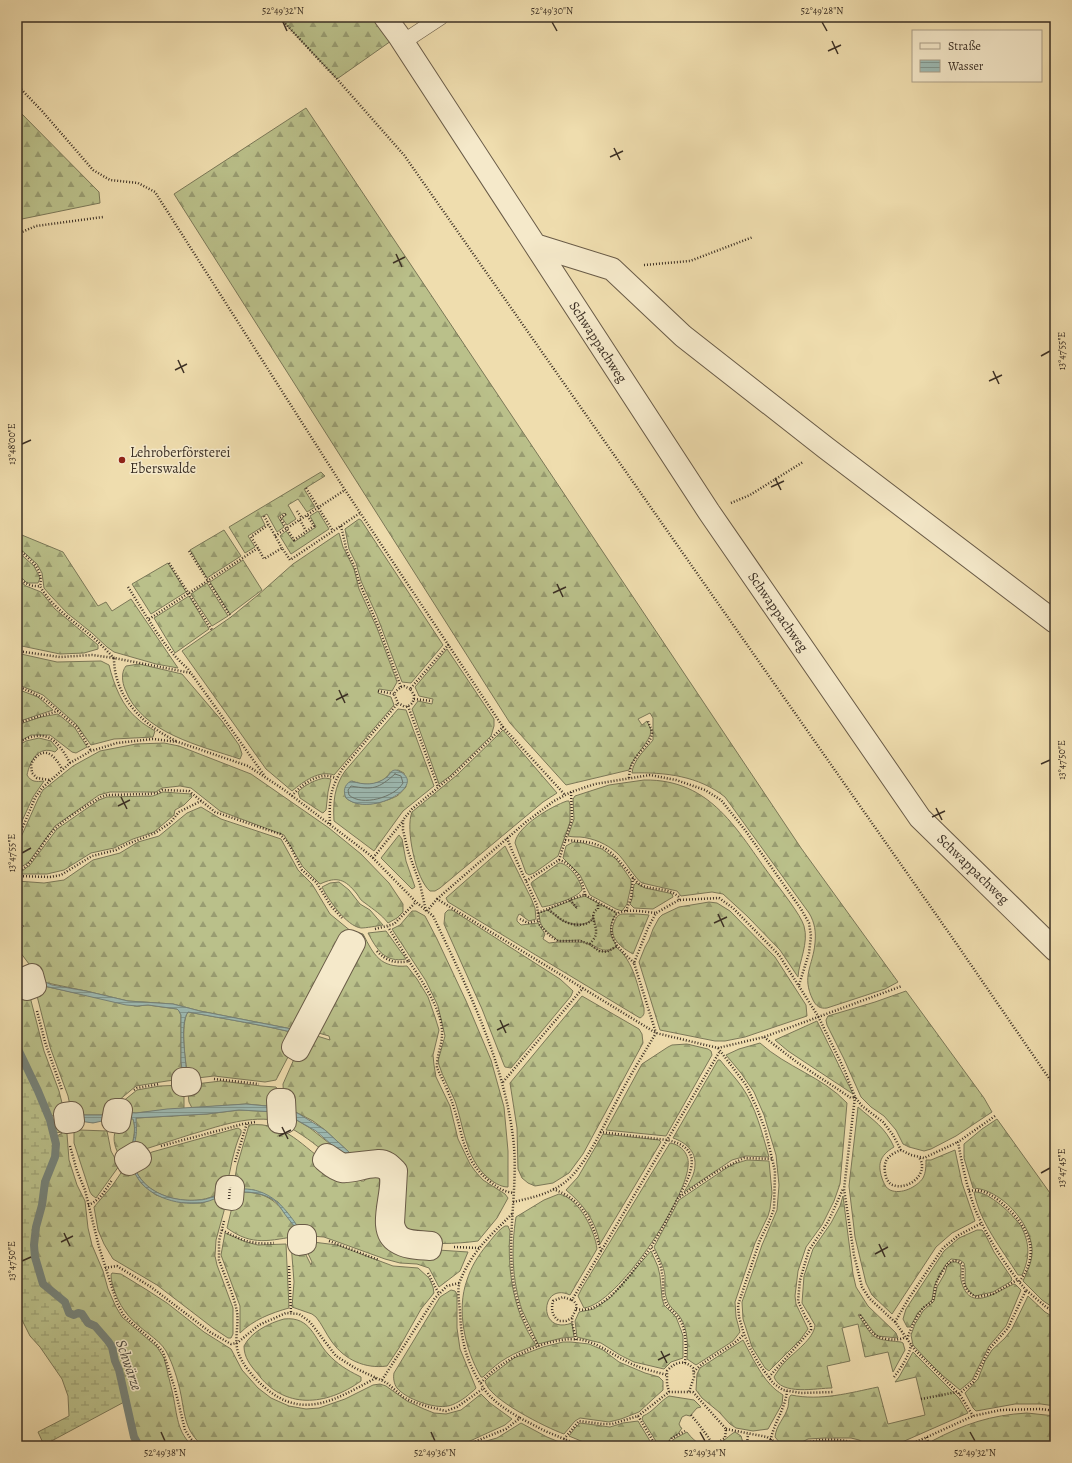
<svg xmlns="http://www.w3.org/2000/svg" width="1072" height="1463" font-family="Alegreya,serif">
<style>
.forest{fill:url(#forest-firs);stroke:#7b7858;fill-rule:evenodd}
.wetland{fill:url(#wetland-marsh);stroke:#7b7858}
.water{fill:url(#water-rules);stroke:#76837a}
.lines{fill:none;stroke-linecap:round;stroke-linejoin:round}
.shore{stroke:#6c756c;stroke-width:1}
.stream{stroke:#76837a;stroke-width:8}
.service-casing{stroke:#695b47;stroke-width:16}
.pedestrian-casing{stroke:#695b47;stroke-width:24}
.minor-casing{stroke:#695b47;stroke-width:24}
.path{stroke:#3c3025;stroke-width:2.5;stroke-dasharray:1 2;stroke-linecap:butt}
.service{stroke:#f5e9ca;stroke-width:15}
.pedestrian{stroke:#f5e9ca;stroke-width:22}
.minor{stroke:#f5e9ca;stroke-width:22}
.path-bridge{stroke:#3c3025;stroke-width:2.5;stroke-dasharray:1 2;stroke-linecap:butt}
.ticks{fill:none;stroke:#3c3025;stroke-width:1.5}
.poi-dot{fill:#8f2418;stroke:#f5e9ca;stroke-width:1.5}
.labels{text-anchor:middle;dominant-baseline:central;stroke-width:3;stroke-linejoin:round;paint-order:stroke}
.street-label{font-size:14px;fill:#3c3025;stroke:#f5e9ca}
.poi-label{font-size:14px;fill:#3c3025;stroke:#f5e9ca;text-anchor:start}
.water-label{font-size:15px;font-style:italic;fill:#4f4c41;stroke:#f5e9ca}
.neatline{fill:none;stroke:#3c3025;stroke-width:1.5}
.ticks-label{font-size:10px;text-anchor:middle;fill:#3c3025}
</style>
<defs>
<pattern id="forest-firs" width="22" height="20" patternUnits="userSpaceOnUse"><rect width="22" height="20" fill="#bac08a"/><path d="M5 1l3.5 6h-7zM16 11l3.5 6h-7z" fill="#989c71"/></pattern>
<pattern id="wetland-marsh" width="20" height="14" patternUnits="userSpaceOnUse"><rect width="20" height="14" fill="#bac08a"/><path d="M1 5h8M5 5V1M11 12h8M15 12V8" fill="none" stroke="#989c71"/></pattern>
<pattern id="water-rules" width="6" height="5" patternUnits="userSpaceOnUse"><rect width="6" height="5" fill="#9dbab3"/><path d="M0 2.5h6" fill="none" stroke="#819891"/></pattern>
</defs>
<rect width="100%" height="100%" fill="#efddae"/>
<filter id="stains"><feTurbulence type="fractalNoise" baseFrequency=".005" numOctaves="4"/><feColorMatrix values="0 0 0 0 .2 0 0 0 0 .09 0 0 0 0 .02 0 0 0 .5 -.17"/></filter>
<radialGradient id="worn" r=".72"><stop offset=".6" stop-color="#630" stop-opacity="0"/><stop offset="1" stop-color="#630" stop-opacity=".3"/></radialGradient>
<path class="forest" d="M279,17H373L391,41L337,79Z
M306,108L801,848L898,982L885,989L827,1008C820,1009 816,1006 813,1000C801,976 813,966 815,943C816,932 815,923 809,913L725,797C699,776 665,772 632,773C633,760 646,749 653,740V718L650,713L638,719L642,725L647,721C648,724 650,727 651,730C651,742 633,755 629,770L566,785L510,723L174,194Z
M17,109L99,192L100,203L17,220Z
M321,472L325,476L304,489L315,507L307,512L298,499L288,505L296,519L287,525L282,518L286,515L284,513L278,517L284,527L277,532L267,514L261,517L265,525L248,536L255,547L245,553L229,527Z
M318,511L329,529L291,554L280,536L286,531L294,542L316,527L310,516Z
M359,519L361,520L443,645L411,683L402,682L377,616L361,581L356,563L349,549L345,529Z
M224,530L241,556L207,578L190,550Z
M17,533L63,552L98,606L106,602L112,611L131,599L178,668L156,664L114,652L107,647L92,633L67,613L50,595L44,588L42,573L37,564L17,546Z
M339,533L343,547L354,569L359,589L377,628L397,682L392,691L379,689L378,693L391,697L394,705L334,775C319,770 304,781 292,791L266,769L182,651L231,617L258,595L293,564Z
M17,551L34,566L40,578L38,583H27L17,573Z
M243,560L262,590L230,614L210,582Z
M168,563L186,592L151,614L132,584Z
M17,579L26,586L41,592L55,609L98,645V649L84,653L60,654L17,645Z
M207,583L228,616L212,626L191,594Z
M189,596L209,629L175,653L154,618Z
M447,649L494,719V726L491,736L450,776L439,784L412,709L418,701L432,704L433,699L419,696L415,687Z
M21,654L57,662L101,661L109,665C114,685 122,707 139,720C143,724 149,727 155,731L153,737L114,739L91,745L76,724L43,695L17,684V655Z
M139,664L182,674L222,721L239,745L242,754L240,759C201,746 141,733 125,689C122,682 121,672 126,666Z
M17,689L38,697L53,710L17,722Z
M398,709L406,710L434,786L403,811L374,851L334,821C333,802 334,787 345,771ZM398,770L404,773L406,787C403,790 400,794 397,796C383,803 359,809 346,798C344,789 345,786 352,781C362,785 373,786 383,780C390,775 389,772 398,770Z
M58,714L75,728L87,747L76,753L72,752L50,735H31L17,743V725L41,717Z
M503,730L557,793L543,802L440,888L435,891H430C416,880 405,828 412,812L457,775Z
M39,738L51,741L58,749L55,752C38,745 30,761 27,775C31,782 36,782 44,781L33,797L17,832V767L19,764L17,761V746L26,741Z
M164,743L179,746L251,774L329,828L361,854L389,883L403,904V912L397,918L388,923C381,914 374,910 365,903C361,901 359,897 357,894C345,879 337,876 320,884L303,867L284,835L220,811L191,788L180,786L162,788L156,792H110L99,795L55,826L28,863L17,869V846L38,799L43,790L73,766L100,751L136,744Z
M325,778L331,779L328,792L326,810L323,813L321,812L300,798L298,792C304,785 317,779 325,778Z
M644,780C712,779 737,831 772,878C780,889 801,915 804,926C809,943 799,961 798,977L780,950L747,916L723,894L712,892L681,896L677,891L642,883C636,880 624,859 617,853C607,844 593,838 580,837C576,837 572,837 568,836L574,819L573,799L575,796L609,785Z
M163,792L191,794L192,797L184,805L175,810L174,815L154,832L133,839L114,848L91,853L64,870L47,874H18L30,865L57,829L99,800L107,797L153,796Z
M567,801H569L570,805V822L558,856L534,873L529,875L526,873L515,843C517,826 552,806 567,801Z
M201,807L221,819L281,839L298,870L312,884L330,914L352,932L302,1031L200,1011L173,1004L128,1001L86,991L33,980L29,964L17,948V931L24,926L22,925L17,928V881L44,883L64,880L93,860L120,853L138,842L159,836L187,813Z
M399,835L402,839L406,861L415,887L412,889L381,858Z
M573,842L583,843L602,849L616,859L625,871L631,880V886L627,904L622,911L616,909L590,895L580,875L563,858L566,846Z
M505,846L531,898L535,908L536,919L529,921L521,915L519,914L517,918V921L521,925L538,923L545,934L543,939L549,943L558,942H584L580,940L558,941C547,930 540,931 539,913L548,910C553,913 558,919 563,921C572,926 586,927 593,919L595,923L593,916C590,927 573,925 564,921C559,919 554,913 549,909L570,901L577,909L571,900L585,896L598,903V904H600L617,913C608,924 609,935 617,946C601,956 599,945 585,943C598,948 602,957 616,947C634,961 638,988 644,1008C644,1013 645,1015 640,1018L448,902L446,898Z
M559,863C569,863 581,881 582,890C577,898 551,906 542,907L531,884L532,882Z
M339,882L349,890L360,904L370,910L383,925C377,926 366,928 361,928C346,926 328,899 322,887L330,883Z
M636,883L645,888L669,893L672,894L673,897L653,909L634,908L630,904L632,899L634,885Z
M709,902L717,903L730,911L775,957L806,1005L807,1016L745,1037L725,1041H715L660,1030L639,962L645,947L649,940L653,929L659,918L662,915L679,907Z
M448,910H452L560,979L573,991L571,996L511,1068L505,1067L504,1065L482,1009L444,924L445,913Z
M416,911L425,916L437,939L467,1003L491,1060L504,1107L508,1151V1187C500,1187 493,1182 486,1176C465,1156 464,1127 455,1101C450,1089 443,1078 439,1065L438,1061L445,1036L438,1006L426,981L392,929L400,925L412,911Z
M622,914H637L649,915L633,954C622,948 608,938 614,923C616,918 617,915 622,914Z
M386,931L406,959C385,963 377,950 368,933Z
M358,933L363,934C374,955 380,968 407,966L417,979L428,997L435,1017L439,1030L433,1055L434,1065L436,1077L450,1106L458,1139L470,1164L475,1171L483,1180L505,1194L508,1198L497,1218L478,1241C457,1244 427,1245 406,1240L396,1186L350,1153L325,1130L313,1121L284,1106L283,1084L298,1050L317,1036L330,1040L329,1036L315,1032Z
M34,984L137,1006L148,1005L177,1009L179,1011L181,1015V1061L183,1079L167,1081L136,1086L118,1101L114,1113L102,1115H72L68,1096L50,1047Z
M27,985L44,1051L59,1091L65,1115C61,1115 54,1117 50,1115C46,1113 23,1060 18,1051L17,1047V989Z
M906,991L984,1098L992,1112L956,1136L931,1149L924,1151L909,1147L903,1144L896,1130L884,1116L871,1107L861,1097L844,1059L827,1025L826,1020L828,1016L875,1002Z
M582,996L639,1029L642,1034L643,1043L583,1154L569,1173L553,1183L535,1186L528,1183L522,1178L518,1169L517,1128L510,1083Z
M188,1012C226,1019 263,1025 300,1034L276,1080L265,1082L214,1076L189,1079C185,1066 180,1023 188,1012Z
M817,1021L853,1094L788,1051L775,1040Z
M760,1043C786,1067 823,1077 847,1103L840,1184L834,1201L822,1225L806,1247L798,1271L795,1296L796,1304L808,1329L800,1340L769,1371L765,1368L752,1347L743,1319L742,1302L762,1245L777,1210L779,1185L776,1155L764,1115L754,1092L741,1073L726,1055L739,1049Z
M687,1044L708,1049L711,1051L712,1055L666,1136L606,1130L642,1064L668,1047L672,1045Z
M718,1060H720C727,1069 735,1077 742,1087C756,1107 762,1133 769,1157L746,1156L732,1160L684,1192C689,1184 695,1174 695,1165C696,1151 685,1142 673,1138Z
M221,1081L261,1086L276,1087L278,1090V1107L246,1104L192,1108L189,1102L187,1085Z
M184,1085V1108L136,1113L120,1112L122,1102L137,1090L160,1086Z
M858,1107C874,1121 885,1127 894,1147C879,1156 877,1165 883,1181C885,1185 886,1188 890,1190C901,1195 917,1187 923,1178C926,1172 926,1166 926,1160H931L955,1150L962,1183L975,1221L952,1233L936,1247L892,1314L872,1295L866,1283L855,1237L849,1186Z
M239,1110L277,1112L274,1120C245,1116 217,1127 189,1135C170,1141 152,1147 133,1153L136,1118L207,1114Z
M288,1115L310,1128L339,1151L327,1155C315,1143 301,1134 286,1125Z
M133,1118C136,1128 134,1138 131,1148L118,1153C110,1138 114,1121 133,1118Z
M997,1119L1055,1200V1309L1042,1300L1023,1281C1028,1270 1033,1260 1032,1248C1030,1222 1000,1189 973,1188L964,1158V1144L982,1129Z
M66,1121L69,1160L77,1185L85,1201L88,1228L92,1245L103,1271L108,1289L116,1307L122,1317L157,1347L164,1358C167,1370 170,1382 173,1395C177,1414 177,1433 193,1446H139L134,1437L127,1403L124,1397L120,1375L115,1361L112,1347L106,1338L96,1327L88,1323L82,1314L78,1313L74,1315L69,1313L65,1302L43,1284L39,1274L34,1248L36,1227L42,1205L45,1182L55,1157L56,1149L55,1137L64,1132L53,1133L51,1126L54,1123Z
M249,1125C286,1121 303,1148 330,1165C339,1171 349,1174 359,1178L361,1181H364L380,1167L386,1222L438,1250L468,1252L460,1271L439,1287L429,1268L417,1264L400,1263L385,1259L324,1237L311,1236L300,1230L278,1202L254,1190H233L237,1166Z
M238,1128L241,1130V1133C237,1141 235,1149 233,1157C230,1168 229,1185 220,1194C218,1195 216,1195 214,1196C193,1205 162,1200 145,1184C139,1178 135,1170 132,1163L152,1152Z
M80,1130L107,1131L111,1151L119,1166L96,1198L92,1195L90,1192L74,1143V1132Z
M603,1134L659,1140L661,1142L600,1244C596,1221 583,1204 566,1190L578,1177Z
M670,1143C682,1145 690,1155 688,1167C685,1200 618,1304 584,1308L578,1296L582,1288Z
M747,1160L769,1161L772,1193L770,1209L768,1216L755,1243L735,1302L736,1317L740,1332L733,1341L696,1365L687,1359C688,1346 688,1328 680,1317C676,1311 669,1307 667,1300C664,1292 665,1284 665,1276C664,1266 658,1256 654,1247L679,1200L728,1167L734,1164Z
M130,1164L142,1184L156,1195L168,1199L191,1203H202L226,1194L224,1211L216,1240L215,1256L217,1265L233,1308V1334L231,1338H228L213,1328L157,1285L113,1259L104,1244L98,1230L94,1207L112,1186L123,1170Z
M241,1192C274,1192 280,1207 298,1231L299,1236C270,1240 253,1247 227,1228L232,1207Z
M974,1192C989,1191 1013,1215 1021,1226C1030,1244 1030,1257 1022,1275H1018C1002,1249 980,1223 974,1192Z
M559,1194C579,1198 595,1231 597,1249L570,1295C540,1281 537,1336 572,1323L574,1337L562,1338L538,1344C533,1332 527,1321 522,1310C512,1280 511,1248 516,1217L544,1200Z
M843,1196L853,1274L856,1287L868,1306L896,1333L898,1338L878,1336L875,1334L860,1314L858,1315C875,1339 870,1339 901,1342L903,1343L905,1350L893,1372L888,1352L865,1357L858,1324L842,1328L850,1361L827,1366L832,1388C817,1388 781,1396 774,1377C777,1372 781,1366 785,1362C794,1352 814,1339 815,1325L802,1303L804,1276L813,1249L831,1223L840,1206Z
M505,1226H508L510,1231C507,1270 513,1312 536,1345C512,1354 501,1359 483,1377H481C465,1350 456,1310 467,1280C471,1267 478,1256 486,1246C492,1239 498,1230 505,1226Z
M977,1230H982L985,1234L994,1252L1011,1277L1012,1280L1010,1282L993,1292L975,1296C959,1285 968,1277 964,1263L960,1260L951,1259L946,1264L936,1282L934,1287L932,1300L918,1313L910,1327H907L903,1319L906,1309L944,1251L959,1238Z
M225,1233L246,1242L258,1245L286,1244L289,1308C271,1313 253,1320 240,1333V1306L221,1255Z
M313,1242L337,1245L393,1266L418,1268L429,1278L433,1287L434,1293L421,1309L399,1348L387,1366C365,1369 345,1360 332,1342C326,1334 322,1324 316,1317L312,1314L292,1307L294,1282L291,1243L304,1251L311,1265L312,1262L304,1245Z
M651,1251L658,1267L660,1276L662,1298L664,1305L676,1317L681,1330L683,1336V1358L671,1362L664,1369L634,1362L620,1355L601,1343L577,1337L575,1321L579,1312L594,1309L610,1298Z
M951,1262H956L960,1264C962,1269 960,1274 961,1280C969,1314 995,1292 1014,1284L1016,1285L1021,1290L1006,1326L989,1346L972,1380L960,1390L942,1375L925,1358L913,1345L911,1335L915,1324L923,1311L934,1301L937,1287L945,1273L947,1266Z
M112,1273L121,1274L147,1290L167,1303L204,1332L231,1349L242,1370L258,1388L271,1398L289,1406L306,1409L319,1408L345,1399L373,1385L380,1384L386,1386L407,1401L424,1409L434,1413L446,1414L461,1410L481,1394L490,1403L512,1419L505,1425L459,1446H203C185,1431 185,1416 181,1395C178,1380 173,1364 166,1351C162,1344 155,1339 149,1334C133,1322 122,1312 115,1292C113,1286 111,1281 111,1275Z
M451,1290L455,1291L457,1294V1328L460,1349L476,1388C474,1391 470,1393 467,1396C462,1400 454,1405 448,1406C434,1409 406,1399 397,1388C394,1384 393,1378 394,1373L440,1297Z
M1028,1296L1045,1312L1055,1318V1406L1041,1404H1015L976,1411L973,1408L965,1393L978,1379L985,1361L992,1350L1005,1338L1012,1329Z
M284,1319C311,1316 314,1339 328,1354C337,1364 347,1370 359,1376L361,1377V1381C326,1406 284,1410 257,1373C250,1365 244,1357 244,1346C251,1332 269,1323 284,1319Z
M743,1340C751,1355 762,1379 776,1390C778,1392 781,1393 783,1395L782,1404L768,1429L753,1431L736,1428L730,1424L719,1412L702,1398L696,1390L697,1374L700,1368Z
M563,1342H571L589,1344L603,1350L619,1362L645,1373L659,1377L663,1381V1390L653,1399L639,1412L621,1419L609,1422L580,1418L575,1421L564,1434C547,1428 488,1399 485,1381L489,1377L514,1358L543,1347Z
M913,1352L959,1398L968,1413L893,1446H870L859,1440L851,1438H825L808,1439L794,1446H785L780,1443L775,1437C776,1425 785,1418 788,1407C789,1402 788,1398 791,1395C821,1401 849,1393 878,1387L888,1424L925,1415L916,1377L895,1382L899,1377Z
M669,1396L694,1400L701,1407L697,1408L690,1416L686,1415L682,1417L679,1424L681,1428H682L678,1434L671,1438L665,1446H659L642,1419L643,1416C653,1412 659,1402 669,1396Z
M1027,1413L1055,1416V1446H932V1441C964,1424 991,1415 1027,1413Z
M638,1421L653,1446H593L569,1436L575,1428L580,1423L610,1427L623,1423Z
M521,1423L547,1437L569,1446H468L497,1438Z
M687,1432C691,1438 696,1441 701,1446H668L674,1439Z
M735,1432L741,1436L744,1446H717L718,1443C724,1442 729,1435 735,1432Z
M817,1442L850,1443L858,1446H804Z"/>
<path class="wetland" d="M17,1047L38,1091L51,1126L55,1137L56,1149L53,1164L45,1182L40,1213L36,1227L34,1248L35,1257L43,1284L65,1302L69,1313L75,1315L78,1313L82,1314L90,1324L94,1325L98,1329L112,1347L126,1401L44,1445L38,1432L69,1416L68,1396L62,1379L40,1347L30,1336L17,1310Z"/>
<path class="water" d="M396,770C433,783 370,819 346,798C343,791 344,785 351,781C364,785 375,786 387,777C391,773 391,770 396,770Z
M45,982L52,985L86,991L128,1001L173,1004L200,1011L302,1031L300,1034C263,1025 226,1019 188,1012C180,1022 185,1053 186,1067C186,1071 184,1075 183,1079L181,1061V1015L179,1011L177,1009L148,1005L137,1006L126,1005L40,985Z
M246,1104L287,1108L299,1114L325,1130L350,1153L356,1164H350L339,1151L316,1131L288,1115L277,1112L239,1110L207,1114L136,1118C136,1124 137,1130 136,1136C135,1145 130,1155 132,1163C132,1166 135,1169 136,1171C147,1194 175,1202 199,1200C208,1200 216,1195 225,1192C250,1184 271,1192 287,1212C295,1222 302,1231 304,1243H302C300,1232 294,1226 287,1217C282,1211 279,1203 272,1199C259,1191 238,1190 224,1195C218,1197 211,1201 205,1202C182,1207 149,1198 137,1177C122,1154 140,1140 133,1119H128L120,1117L93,1123L73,1120L72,1115H102L120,1112L136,1113L167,1109Z"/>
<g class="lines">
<path class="shore" d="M395,774L401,776L403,783C395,797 362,807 349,795L348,790L351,786C373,790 378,789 395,774Z"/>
<path class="stream" d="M17,1047L38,1091L50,1120L56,1144L55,1157L45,1182L42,1205L36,1227L34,1245L35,1257L43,1284L65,1302L69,1313L74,1315L78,1313L82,1314L88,1323L95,1326L108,1341L112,1347L115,1361L119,1370L134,1437L139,1446"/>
<g class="service-casing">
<path id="service" d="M403,42L441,17"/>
</g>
<g class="pedestrian-casing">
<path id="pedestrian" d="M349,941L354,943L298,1050L293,1047Z
M32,975L35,986L27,989L25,978Z
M183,1079H189L190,1084L183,1085Z
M278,1100H284L285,1122H279Z
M115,1110H121L119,1122L113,1121Z
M72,1113L73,1121L66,1122L65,1114Z
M136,1153L140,1158L129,1164L126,1159Z
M327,1155L342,1165L379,1161C387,1161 391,1166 396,1171L393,1223C396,1244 414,1241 431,1243L430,1249C419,1248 406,1248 397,1242C373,1229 401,1182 387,1170C375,1160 356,1173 342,1171C335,1170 329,1164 324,1160Z
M227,1187H233L232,1199L226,1198Z
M299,1236H305V1243L299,1244Z"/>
</g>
<g class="minor-casing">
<path id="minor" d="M385,17L399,36L709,512L920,818L1055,950
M535,245L612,269L683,336L826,448L1055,622"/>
</g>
<path class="path" d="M279,17L337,79L404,155L956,943L1055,1087
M17,85L42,111L93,170L110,180L138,183L155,192L345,490L503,727
M17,234L36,226L103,217
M644,265L690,261L753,237
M306,488L333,531
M731,503L750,495L803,462
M297,511L302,518
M286,514L280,518L294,540L314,526L307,515
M264,516L282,548
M300,520L306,531
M341,526L347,552L354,565L359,582L379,628L401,687L396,691L394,694L398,703L405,707C412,705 414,702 414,695L410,689L449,644
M275,536L345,490
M17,548C29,559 44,568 40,586
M258,548L251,537L268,525
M189,551L231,617
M169,563L212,630
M17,576C24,583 30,587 40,586C51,606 72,620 89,634C98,641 106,650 114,658
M128,587C146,615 163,647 188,669L264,775
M149,619L258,548L264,559L282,548L290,560L360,513
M17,651L60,657L92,655L114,658
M17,686C34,693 45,698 58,711
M401,687L404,686L410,689
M378,691L394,694
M414,699L432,701
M408,706L438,787
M17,723L58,711L78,728L91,751
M176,741C143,725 114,697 114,658L191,673
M17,743C45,728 56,737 70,763
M629,778C630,753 650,749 652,733C652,729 649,725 648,721
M49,780L37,778L32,773L31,764C43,744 54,754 62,769
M292,796C299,787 312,777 324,776C328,775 332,777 336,778
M330,824C329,800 330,788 343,768L398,703
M507,838L513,853L537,905L539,924L549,935L558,941H580L590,944L599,951L607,952L617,946
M565,840C597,842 606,844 626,869C631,874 635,882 641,885C654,891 668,887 679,897V900
M17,841L35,798L42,788L70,763L91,751L117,743L153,739L178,742L248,766L283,789L370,855L416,902L433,916C467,987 503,1059 513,1137C520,1192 502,1249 518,1303C522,1318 531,1333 539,1347
M373,858L403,821
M559,860L572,819L571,792
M17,873C34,863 39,847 51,833C62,820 86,806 101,797L107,795L147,794L158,793L162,790L189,791L215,812L280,834L289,844L302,870L316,882L331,906L342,918
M17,876L50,877L61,875L92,856L116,850L125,845L155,833L170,823L179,812L201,801
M526,881L559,860C574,864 583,881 585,895
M437,899L526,822L554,801L571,792L595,784L650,775L676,780L705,790L721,800L745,830L801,909L809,923L811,936L809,953L799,985
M570,900L577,908
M548,910C554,913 558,918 564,921C573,926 586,927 593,919
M426,911L420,884L408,851L403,830V820L412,809L452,776L503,727L565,795
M427,911L437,899L656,1033L718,1048L764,1037L902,986
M626,911L631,898L633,877
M538,913L582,895H585L617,913
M520,919L528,923L539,920
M375,929L394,924L416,902
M590,944C592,941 596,937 596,933C597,924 588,914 598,909V903
M377,951C386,961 396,964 409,961L388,927
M409,961C421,980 444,1012 442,1035C442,1046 436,1057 437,1068C443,1080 449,1093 453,1105C464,1136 462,1161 492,1183C498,1188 505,1192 514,1193
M634,963C622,951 606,939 613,921C614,916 617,913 621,912C632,909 645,912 656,913
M37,1011L45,1042L62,1090
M764,1037L798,1063L851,1098L855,1097
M718,1048L746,1085L756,1106L765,1129L775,1171L774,1209L768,1224L760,1240L738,1305L739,1317L744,1334L751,1350L759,1364L773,1383L783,1390L801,1393L834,1392
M214,1079L259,1084
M503,1082L583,988
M134,1090L137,1088L160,1084
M855,1097L844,1189L854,1255L862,1287L869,1298L895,1322L915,1350L960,1395L973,1416
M995,1116L958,1142C962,1164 967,1188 975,1209C987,1237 1006,1267 1026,1290
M600,1132L667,1140C705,1148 691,1173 679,1197
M70,1146L77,1171L85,1190L99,1247L117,1303L124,1316L155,1343L163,1352L175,1389L185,1430L191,1439L198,1446
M161,1146L243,1124L255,1122
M901,1150C896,1152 889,1155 886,1161C883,1167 885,1183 893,1185C905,1190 923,1179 922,1165C922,1162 920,1159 919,1157
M235,1162L247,1123
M553,1189C584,1200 592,1222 601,1251
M969,1191C982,1188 994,1196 1003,1204C1028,1226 1042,1252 1019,1282
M513,1202C531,1198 549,1194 564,1183C587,1166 607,1118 621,1093C632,1072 644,1053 656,1033L634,963L648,928L656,913L679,900L719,898L733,908L779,955L818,1016L844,1069L855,1097L862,1106L883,1122L893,1135L901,1150L911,1155L924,1158L958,1142
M88,1205C100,1201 106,1189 112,1180
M512,1214C491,1235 472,1251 460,1281C457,1289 459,1302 460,1311C461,1338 465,1358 479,1381C483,1387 487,1394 492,1398C500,1406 510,1412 520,1418
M224,1221L219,1241V1260C225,1277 234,1295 237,1312C239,1325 234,1339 238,1352C242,1364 253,1377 263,1386C303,1422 336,1399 376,1378
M222,1230C241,1240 252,1245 274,1243
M329,1241L379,1260
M454,1247L479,1248
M289,1266L291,1313
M105,1268L117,1266L151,1287L210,1332L231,1344L237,1343L259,1325L286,1313L299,1314L310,1322L336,1356L355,1368L387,1383L403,1397L413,1402L429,1407L446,1411L457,1407L484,1388
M428,1273L439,1294
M576,1309C582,1310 587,1310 592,1308C615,1299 636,1267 651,1247
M860,1315C869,1328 871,1337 887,1339C894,1340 899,1340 906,1337
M572,1318L566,1321H559C552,1316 551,1309 553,1301L563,1297L572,1300
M895,1322L909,1298L943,1248L959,1235L982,1223
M907,1339C911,1328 916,1317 923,1308C926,1305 931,1304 933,1300C935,1294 935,1287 937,1281C942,1272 951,1252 963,1265C962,1278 962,1291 977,1297L993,1294L1017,1280
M576,1340C575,1333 572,1326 572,1320C572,1312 582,1307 572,1300L720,1051
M685,1363C686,1349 687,1332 680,1320C675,1311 666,1308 664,1298C662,1289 664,1281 662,1273C661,1264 656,1254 651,1247L663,1227L678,1198L716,1172L744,1158L773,1159
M694,1372C707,1356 730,1350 744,1334
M769,1377L811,1330V1325L805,1316L798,1301L800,1280L809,1250L828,1222L843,1189
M894,1377C901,1368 909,1356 911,1345
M382,1380L435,1298L447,1286L459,1283
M481,1383C499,1360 552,1334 582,1340C598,1343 611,1354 626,1361C638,1368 653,1371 667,1375
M669,1392L667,1384V1371C675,1362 684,1359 693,1368L694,1377L689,1392
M959,1394L973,1382L990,1348L1008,1328L1026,1290L1046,1307L1055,1312
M921,1399L957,1392
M691,1415C696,1421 701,1427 705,1433C709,1437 710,1442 715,1446
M638,1416L669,1392H693L726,1429L725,1438L717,1443L715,1446
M726,1429L767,1437L782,1446
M927,1437L929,1446
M564,1439L579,1421L603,1424H612L638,1416L656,1446
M464,1446L506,1429L520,1418L545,1431L581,1446
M666,1446L672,1438L685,1431
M747,1446L748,1434
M770,1446C771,1426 785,1411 787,1391
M799,1446C819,1437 844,1438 863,1446
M905,1446L925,1438L973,1416L1001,1410L1041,1409L1055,1411"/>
<use href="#service" class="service"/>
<use href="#pedestrian" class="pedestrian"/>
<use href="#minor" class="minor"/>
<path class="path-bridge" d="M229,1199L230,1187"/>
</g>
<path class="ticks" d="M283,22L287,31M552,22L557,31M822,22L827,31M832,41L838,54M828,51L841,45M614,148L620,160M610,157L623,151M396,254L402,267M393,263L405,257M1041,356L1050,351M178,360L184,373M175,370L187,364M993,371L999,384M989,381L1002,375M22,444L31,440M775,478L781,490M771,487L784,481M557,584L563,597M553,593L566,587M339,690L345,703M336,700L348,694M1041,764L1050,760M121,797L127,809M118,806L130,800M936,808L942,820M932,817L945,811M22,853L31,848M718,914L724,927M714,923L727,917M500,1020L506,1033M497,1030L509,1024M282,1127L288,1139M279,1136L291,1130M1041,1173L1050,1168M64,1233L70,1246M61,1242L73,1236M879,1244L885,1257M875,1254L888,1247M22,1261L31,1257M661,1351L667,1363M658,1360L670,1354M161,1432L165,1441M431,1432L435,1441M700,1432L705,1441M970,1432L975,1441"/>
<circle class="poi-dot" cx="122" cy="460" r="4"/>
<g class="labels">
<g class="street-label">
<text transform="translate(598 342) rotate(57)">Schwappachweg</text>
<text transform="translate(778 612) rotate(55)">Schwappachweg</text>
<text transform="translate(973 869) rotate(44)">Schwappachweg</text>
</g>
<g class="poi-label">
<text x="130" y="452">Lehroberförsterei<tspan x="130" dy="16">Eberswalde</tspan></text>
</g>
<g class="water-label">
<text transform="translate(129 1365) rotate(71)">Schwärze</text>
</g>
</g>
<rect width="1072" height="1463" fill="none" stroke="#efddae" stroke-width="44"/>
<rect x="912" y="30" width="130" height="52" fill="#f5e9ca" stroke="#ab9f88"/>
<rect x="920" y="43" width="20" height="6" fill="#f5e9ca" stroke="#ab9f88"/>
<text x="948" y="50" font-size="12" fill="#3c3025">Straße</text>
<rect x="920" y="60" width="20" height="12" fill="url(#water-rules)" stroke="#ab9f88"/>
<text x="948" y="70" font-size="12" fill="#3c3025">Wasser</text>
<rect x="22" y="22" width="1028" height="1419" class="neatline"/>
<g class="ticks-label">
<text x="283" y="14">52°49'32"N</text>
<text x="552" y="14">52°49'30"N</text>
<text x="822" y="14">52°49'28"N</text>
<text transform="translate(1061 351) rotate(-90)" y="4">13°47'55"E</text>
<text transform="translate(11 444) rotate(-90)" y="4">13°48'00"E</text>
<text transform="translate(1061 760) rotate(-90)" y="4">13°47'50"E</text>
<text transform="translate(11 853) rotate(-90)" y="4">13°47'55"E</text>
<text transform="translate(1061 1168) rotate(-90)" y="4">13°47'45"E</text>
<text transform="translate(11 1261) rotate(-90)" y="4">13°47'50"E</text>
<text x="165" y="1456">52°49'38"N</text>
<text x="435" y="1456">52°49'36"N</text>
<text x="705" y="1456">52°49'34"N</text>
<text x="975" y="1456">52°49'32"N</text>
</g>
<rect width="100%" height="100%" filter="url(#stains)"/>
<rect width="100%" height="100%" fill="url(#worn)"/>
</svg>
